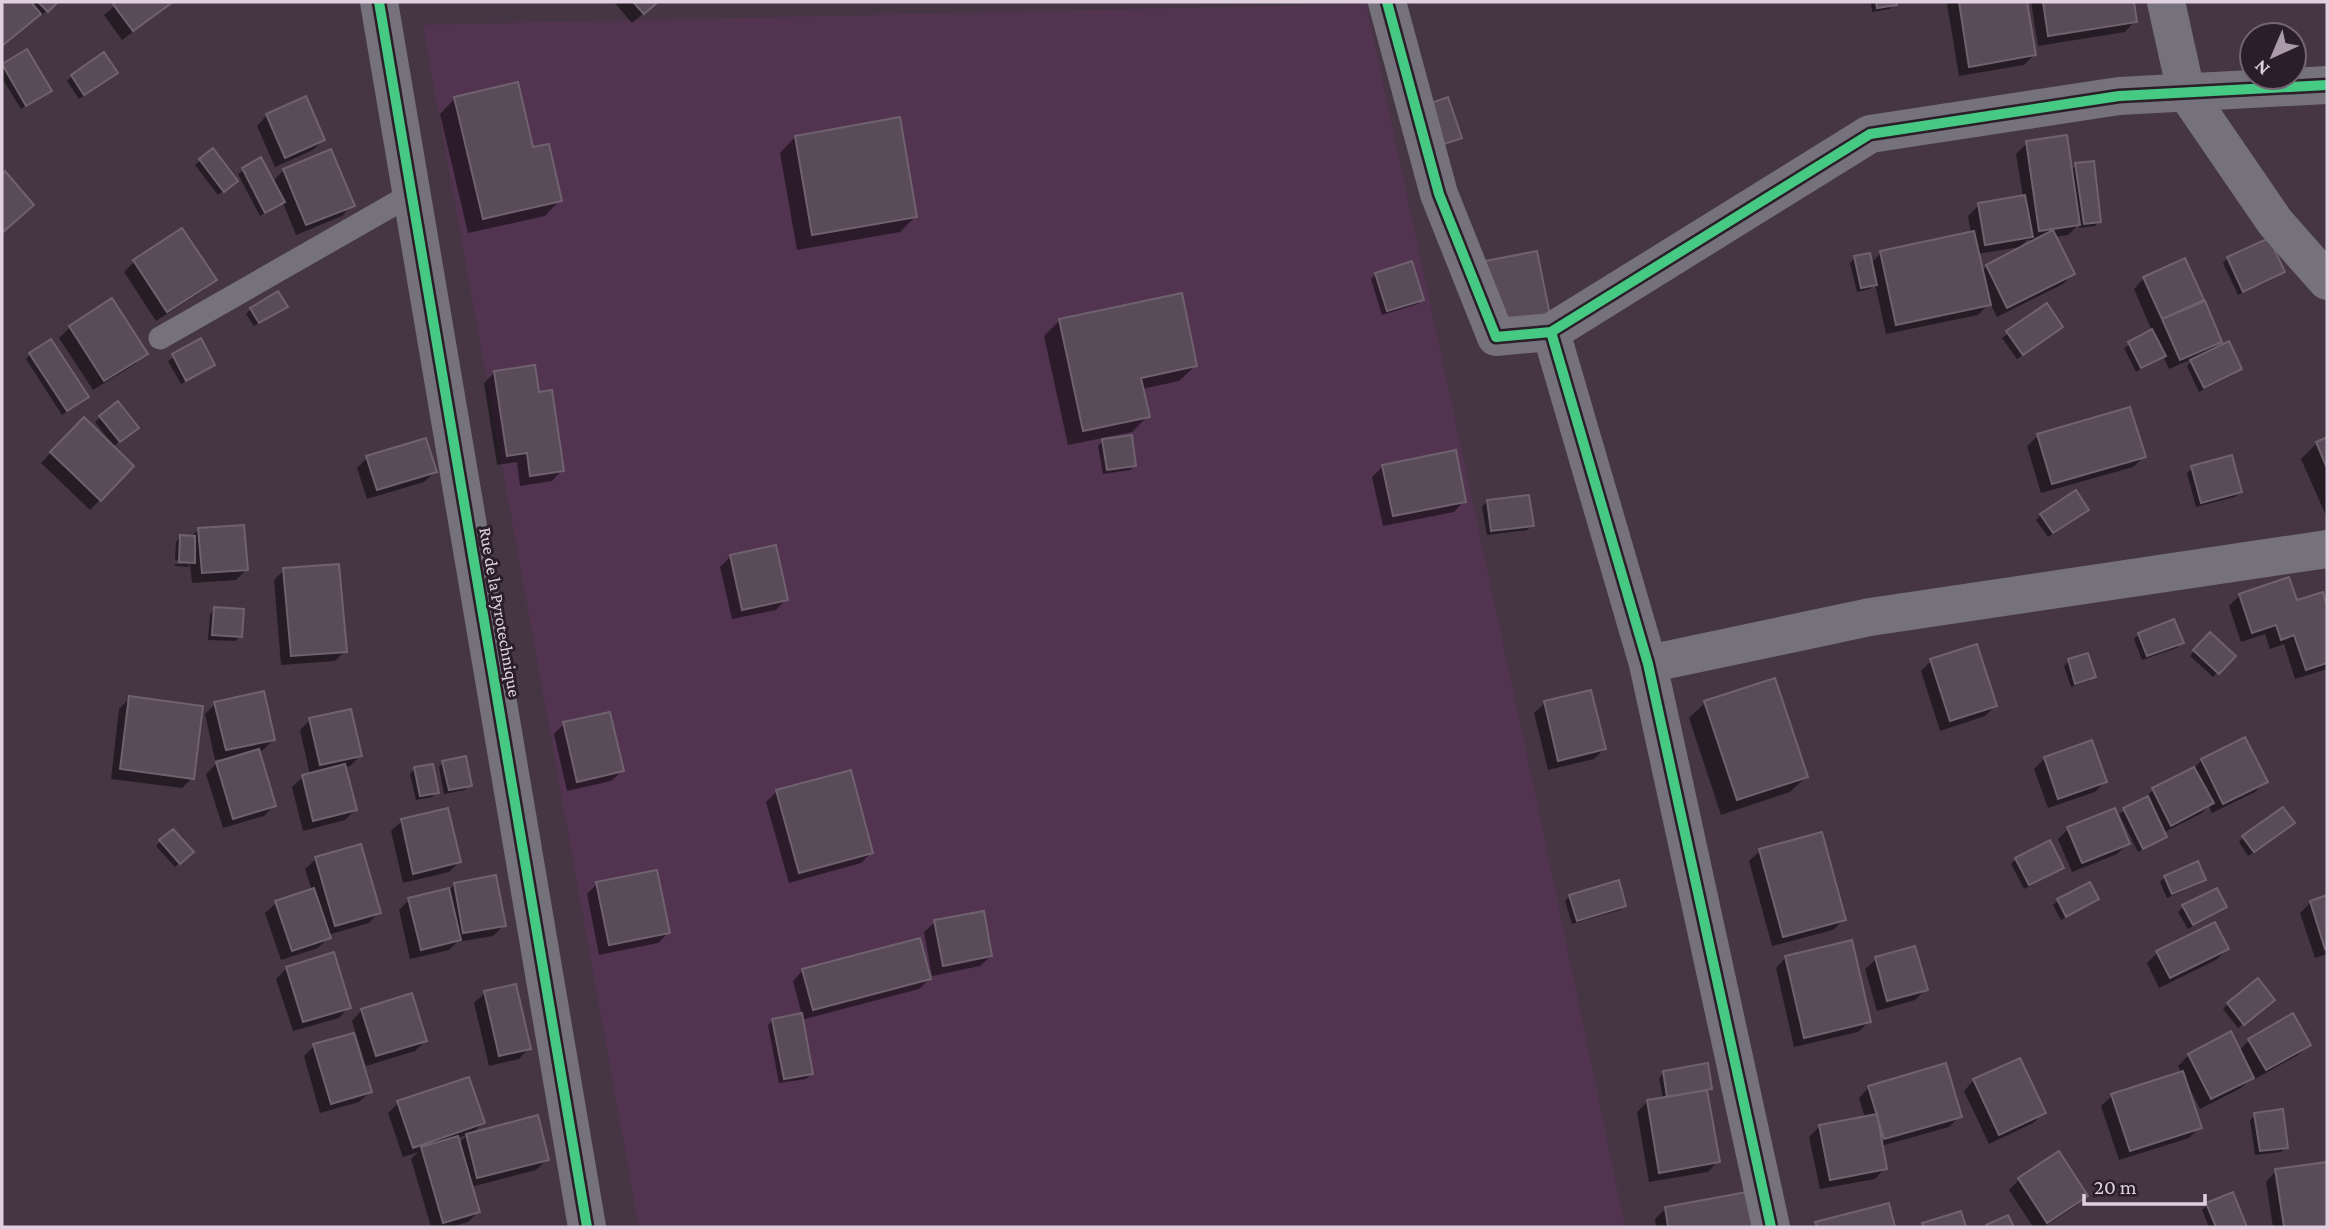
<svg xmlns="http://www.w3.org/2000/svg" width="2329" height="1229" font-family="'Crimson Pro',serif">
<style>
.built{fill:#523451}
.shadow{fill:#0007;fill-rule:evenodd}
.building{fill:#5a4b59;stroke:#6f616d;stroke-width:2}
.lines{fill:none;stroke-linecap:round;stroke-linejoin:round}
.service{stroke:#75727b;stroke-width:23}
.minor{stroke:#75727b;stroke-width:38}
.cycleway-casing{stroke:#2a1e29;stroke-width:15}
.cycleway{stroke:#46c982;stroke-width:10}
.labels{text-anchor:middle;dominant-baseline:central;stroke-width:6;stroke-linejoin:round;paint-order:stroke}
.street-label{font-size:18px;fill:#e1d0e0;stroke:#2a1e29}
</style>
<rect width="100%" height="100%" fill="#463644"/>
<path class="built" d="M1366,4L1534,788L1625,1227H639L423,25Z"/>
<path class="shadow" d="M2,2L30,3L56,2L42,15L40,13L2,46Z
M119,2H174L122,40L104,15Z
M614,2H657L632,23Z
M1871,2H1895V4L1890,9L1872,12Z
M1950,2H2026L2034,55L2024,65L1959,76L1947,4Z
M2031,2H2132L2135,21L2125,32L2038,46Z
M27,51L50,90L21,109L2,78V66Z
M72,76L111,77L79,99L67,81Z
M455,98L532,150L560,200L545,216L468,233L440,114Z
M267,115L323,140L313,150L275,167L257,126Z
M795,137L916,216L900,232L797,250L780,153Z
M2027,143L2070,171L2076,165L2100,221L2095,226L2079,228V224L2068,235L2054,237L2073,274L2063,284L1997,317L1990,303L1978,315L1886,334L1875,284L1870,289L1857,292L1850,263L1855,258L1871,263L1881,253L1971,234L1968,216L1979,205L2023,197L2016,154ZM2039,239L1987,266L1981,272L1977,254L2020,247L2027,240Z
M213,150L231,185L218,195L195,165Z
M261,159L272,182L284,170L352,205L342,216L296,235L283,203L260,216L238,174Z
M2228,258L2283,272L2278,277L2238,295L2223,263Z
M134,262L214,280L204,290L156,321L124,272Z
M1376,274L1422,299L1418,304L1382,315L1371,279Z
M2144,278L2202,300L2194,308L2220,342L2209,352L2240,369L2235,374L2199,392L2187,366L2194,358L2169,369L2163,356L2136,372L2124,348L2152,331L2134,289Z
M111,301L145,353L135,364L93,390L59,338L70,327Z
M285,306L254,326L246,314L251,309Z
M2047,306L2061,327L2017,359L2002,338Z
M1060,320L1195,366L1179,381L1142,389L1148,416L1132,432L1068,445L1044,336Z
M200,340L213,365L181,384L168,361Z
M30,355L87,397L62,415L26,359Z
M494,373L537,394L562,470L552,481L520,486L517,462L497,465L484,383Z
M117,403L132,432L112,447L132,466L90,510L41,463L84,419L112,447L113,445L95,422Z
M2038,436L2144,457L2133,467L2041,493L2027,446Z
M2327,439V518L2301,459L2317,443Z
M1103,441L1135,465L1130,470L1103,474L1098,446Z
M367,458L435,472L424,482L367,499L357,468Z
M1383,466L1464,501L1454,512L1383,526L1372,477Z
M2192,468L2240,492L2235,497L2196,507L2187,473Z
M1487,502L1532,526L1527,530L1487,535L1482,507Z
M2082,514L2048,537L2036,520L2041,515Z
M199,529L246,570L236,580L192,583L190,564L188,567L175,566V564H190V561L175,560L176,542L180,537H191Z
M730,557L786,599L776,610L732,619L720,567Z
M284,570L345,651L335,661L281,665L274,580Z
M2240,595L2327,608V669L2295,679L2284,644L2270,649L2265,634L2241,642L2229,606Z
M215,609L240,637L235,641L208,640L210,614Z
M2210,634L2233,656L2213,677L2190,656Z
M2139,635L2181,643L2177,648L2142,660L2134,639Z
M1931,661L1995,706L1985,716L1940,731L1921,671Z
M2069,661L2094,677L2089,681L2071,687L2064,666Z
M130,698L192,778L182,788L111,779L119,709Z
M1545,703L1604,749L1594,759L1548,770L1534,713Z
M1705,703L1806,777L1790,792L1721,815L1689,718Z
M215,704L274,739L263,750L258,751L274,805L264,816L223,828L206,774L221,759L215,760L205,714Z
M310,720L360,756L350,766L344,767L355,810L345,820L303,831L292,787L303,777L310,775L300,730Z
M564,724L622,771L611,781L567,791L554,734Z
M2045,758L2105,782L2095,792L2048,808L2034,769Z
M2202,760L2266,781L2255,792L2212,813L2209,806L2202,813L2163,833L2165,837L2160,841L2138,852L2119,814L2143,800L2153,790L2191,771Z
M443,762L470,785L465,790L444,794L439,767Z
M415,769L437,792L432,797L416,800L410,774Z
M776,792L871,853L861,863L789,883L766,802Z
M402,821L459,862L449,872L403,883L391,831Z
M2287,828L2248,856L2239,842L2243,837Z
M2068,829L2128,843L2117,854L2072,872L2058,839Z
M161,841L191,852L175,867L156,846Z
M1760,851L1844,919L1833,930L1772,946L1749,861Z
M316,859L379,912L369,923L328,935L329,937L318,948L281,960L265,913L276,903L312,891L305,869Z
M2016,859L2062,868L2057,872L2024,889L2011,864Z
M2165,877L2204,879L2199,884L2167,898L2160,882Z
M455,884L504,925L493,936L457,942L449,950L410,959L399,910L409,900L449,890Z
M597,884L668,933L658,943L599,955L587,894Z
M2089,884L2097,899L2061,920L2053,905L2058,901Z
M1570,896L1624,906L1620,910L1572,924L1565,901Z
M2327,897V954L2315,958L2300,913L2311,902Z
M2183,907H2225L2220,912L2188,929L2178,912Z
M935,922L991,956L980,966L932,976L924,932Z
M2227,949L2216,960L2159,988L2147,963L2157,953Z
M1786,957L1869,1022L1858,1032L1794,1047L1776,968Z
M1876,959L1926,989L1915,1000L1877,1011L1865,969Z
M287,968L349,1007L339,1018L293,1031L276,979Z
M803,970L929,979L919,989L801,1020L811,1074L806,1079L779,1083L768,1025L773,1020L802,1015L793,981Z
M485,993L529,1048L519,1059L489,1066L474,1003Z
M2228,1004L2268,1005L2238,1028L2223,1009Z
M362,1010L425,1041L415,1051L366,1066L352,1021Z
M2249,1040L2308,1044L2298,1055L2255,1079L2253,1076L2241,1088L2200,1109L2187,1083H2185L2200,1127L2189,1138L2119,1160L2101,1106L2112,1096L2182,1073L2178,1066L2189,1055L2239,1051Z
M314,1046L370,1092L359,1102L320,1113L304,1056Z
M1664,1073L1711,1089L1706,1093L1718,1161L1708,1172L1649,1182L1637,1112L1647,1102L1663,1099L1659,1078Z
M1974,1080L2044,1113L2033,1123L1989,1144L1964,1091Z
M1869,1087L1960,1116L1949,1127L1881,1146L1885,1168L1875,1179L1820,1189L1809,1137L1820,1126L1865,1118L1859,1098Z
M398,1103L483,1122L472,1134L547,1159L536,1170L471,1187L478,1212L468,1222L450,1227H431L411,1159L418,1152L403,1157L388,1113ZM467,1135L458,1144L457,1138Z
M2255,1115L2286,1147L2281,1152L2255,1155L2250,1120Z
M2058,1154L2086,1196L2076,1206L2044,1227H2033L2009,1190L2019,1180Z
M2327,1163V1227H2273L2266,1182L2276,1171Z
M1746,1194L1752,1227H1656L1655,1219L1665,1209Z
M2232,1194L2246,1227H2209L2202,1210L2207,1205Z
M1888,1206L1893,1227H1813L1816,1224Z"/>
<path class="building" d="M2,2H31L41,14L2,46Z
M38,2H58L48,12Z
M116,2H173L133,31L113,4Z
M633,2H658L644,14Z
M1876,2H1896L1897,5L1877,8Z
M1959,2H2027L2036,55L1969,67Z
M2043,2H2134L2137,22L2048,36Z
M27,49L52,91L26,106L2,64Z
M104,52L118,73L84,95L71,75Z
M518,82L533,147L549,144L562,201L483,219L454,97Z
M306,96L325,140L285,158L266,114Z
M1448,97L1462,138L1429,149L1414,109Z
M900,117L917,217L812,235L795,136Z
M2067,135L2080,225L2039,231L2026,141Z
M213,148L238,181L224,192L199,159Z
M331,149L355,206L306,225L283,169Z
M261,157L285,202L265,213L242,168Z
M2094,161L2101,222L2084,224L2075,163Z
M5,171L34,205L2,233V175Z
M2025,195L2033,237L1985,245L1978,203Z
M182,228L217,280L167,312L133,260Z
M2053,230L2075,274L2007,308L1986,265Z
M1974,231L1991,305L1896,325L1880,251Z
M2269,238L2285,272L2243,292L2227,257Z
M1537,251L1554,335L1496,346L1480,262Z
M1870,253L1877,285L1861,288L1854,256Z
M2185,258L2204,300L2162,319L2143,277Z
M1412,261L1424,300L1387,311L1375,273Z
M278,291L288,307L259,323L250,308Z
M1182,293L1197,366L1141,378L1150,417L1083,431L1059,319Z
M112,298L148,354L104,381L69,326Z
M2205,301L2222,342L2180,360L2162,319Z
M2047,303L2063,327L2023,355L2006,331Z
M2152,329L2166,356L2141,368L2128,342Z
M201,338L215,365L186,381L172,354Z
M51,339L89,397L67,411L29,353Z
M2229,341L2242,369L2204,388L2190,360Z
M535,365L539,392L552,390L564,471L530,476L527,453L507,456L494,371Z
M118,401L139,428L120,442L99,416Z
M2130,407L2146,457L2052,484L2037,434Z
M84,417L134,466L101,501L50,452Z
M1132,435L1136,466L1107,470L1102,439Z
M2327,437V468L2316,442Z
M426,438L437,472L377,490L366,456Z
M1456,450L1466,502L1393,516L1382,465Z
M2232,455L2242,492L2201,503L2191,466Z
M2076,490L2089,510L2053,533L2040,514Z
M1529,495L1534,526L1491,531L1487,500Z
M244,525L248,570L202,573L198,528Z
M180,535L195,536V563L179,562Z
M776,545L788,600L742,610L730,555Z
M339,564L347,652L291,656L283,568Z
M2289,577L2297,600L2323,592L2327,606V663L2306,670L2294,635L2281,640L2276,625L2252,633L2239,594Z
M214,607L244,609L242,637L212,635Z
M2174,619L2184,643L2147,656L2138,633Z
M2210,632L2236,656L2219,674L2193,650Z
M1977,644L1997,706L1950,721L1930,659Z
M2088,653L2096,677L2075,684L2068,659Z
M1775,678L1808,777L1737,800L1704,701Z
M1591,690L1606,749L1558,761L1544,701Z
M264,691L275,740L226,750L214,702Z
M129,696L203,706L194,779L120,769Z
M351,709L362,756L320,765L309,718Z
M610,712L624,771L577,782L563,722Z
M2245,737L2268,782L2223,804L2201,759Z
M2092,740L2107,782L2058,799L2044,757Z
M259,749L276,806L233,819L216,762Z
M466,756L472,786L449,790L442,761Z
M345,764L357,810L313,821L302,775Z
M433,764L439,793L420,796L414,767Z
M2194,767L2214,803L2171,826L2152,788Z
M851,770L873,853L799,873L776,790Z
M2148,796L2167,837L2143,849L2123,808Z
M2283,807L2295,823L2254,852L2242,836Z
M448,808L461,862L413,874L401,819Z
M2115,808L2130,844L2082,863L2067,827Z
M173,829L194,852L180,864L159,840Z
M1822,832L1846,920L1783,937L1759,849Z
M2050,840L2064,868L2029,885L2015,858Z
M361,844L381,913L335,926L315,857Z
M2198,861L2206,880L2172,894L2164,876Z
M657,870L670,933L609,945L596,882Z
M496,875L506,926L463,933L454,883Z
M1619,880L1626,906L1577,921L1569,895Z
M2090,882L2099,899L2066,917L2057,899Z
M314,888L331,938L292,951L275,901Z
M449,888L461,940L421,950L408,898Z
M2217,888L2227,907L2193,925L2182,905Z
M2327,895V948L2325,949L2310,901Z
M984,911L992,956L943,966L934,920Z
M2215,922L2229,949L2170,978L2156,951Z
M920,938L931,979L813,1010L802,969Z
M1852,940L1871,1022L1804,1038L1785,956Z
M1915,946L1928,990L1887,1001L1875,957Z
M334,952L351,1008L303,1022L286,967Z
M2258,978L2275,1000L2244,1025L2227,1003Z
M516,984L531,1049L499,1056L484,991Z
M412,993L427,1041L376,1056L361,1009Z
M802,1013L813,1074L784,1079L772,1019Z
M2293,1013L2311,1045L2266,1070L2248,1039Z
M2231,1031L2254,1078L2211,1099L2188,1054Z
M354,1033L372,1092L331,1104L313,1044Z
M2020,1058L2046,1113L1999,1135L1973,1079Z
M1708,1063L1712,1089L1667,1097L1663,1071Z
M1946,1063L1962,1117L1884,1139L1868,1086Z
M2183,1071L2202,1128L2130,1151L2111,1094Z
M469,1077L485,1123L413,1148L397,1101Z
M1707,1090L1720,1162L1659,1173L1647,1100Z
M2283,1109L2288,1148L2260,1151L2254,1113Z
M1877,1114L1887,1169L1830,1180L1819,1125Z
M538,1115L549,1160L477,1178L466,1134Z
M458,1136L480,1212L443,1223L421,1147Z
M2059,1151L2088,1196L2047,1223L2018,1178Z
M2327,1162V1227H2284L2275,1169Z
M1747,1192L1754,1227H1668L1665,1207Z
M2233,1192L2247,1227H2216L2206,1203Z
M1889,1203L1895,1227H1817L1815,1222Z
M1961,1211L1966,1227H1924L1922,1223Z
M2008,1215L2014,1227H1987L1986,1225Z"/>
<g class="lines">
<path class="service" d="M160,338L412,194"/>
<path class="minor" d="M379,2L587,1227
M1387,2L1439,194L1496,337L1551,332L1648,664L1771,1227
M2166,2L2186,92L2275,222L2327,281
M1551,332L1870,134L2119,96L2327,85
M1648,664L1870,617L2327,549"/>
<g class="cycleway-casing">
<path id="cycleway" d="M379,2L587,1227
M1387,2L1439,194L1496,337L1551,332L1648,664L1771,1227
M1551,332L1870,134L2119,96L2327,85"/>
</g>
<use href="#cycleway" class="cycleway"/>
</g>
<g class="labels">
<g class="street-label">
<text transform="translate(500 612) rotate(80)">Rue de la Pyrotechnique</text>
</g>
</g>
<rect width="2329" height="1229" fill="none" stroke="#e1d0e0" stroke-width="7"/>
<g transform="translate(2273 56) rotate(224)"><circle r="33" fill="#2a1e29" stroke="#736572" stroke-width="2"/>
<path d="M0-5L12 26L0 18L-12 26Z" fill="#ab9aa9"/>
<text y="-10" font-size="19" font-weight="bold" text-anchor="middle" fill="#e1d0e0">N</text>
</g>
<path d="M2084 1194v10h121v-10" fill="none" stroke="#e1d0e0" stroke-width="3.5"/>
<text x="2094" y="1194" font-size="21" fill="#e1d0e0" stroke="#2a1e29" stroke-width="5" paint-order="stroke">20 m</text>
</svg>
